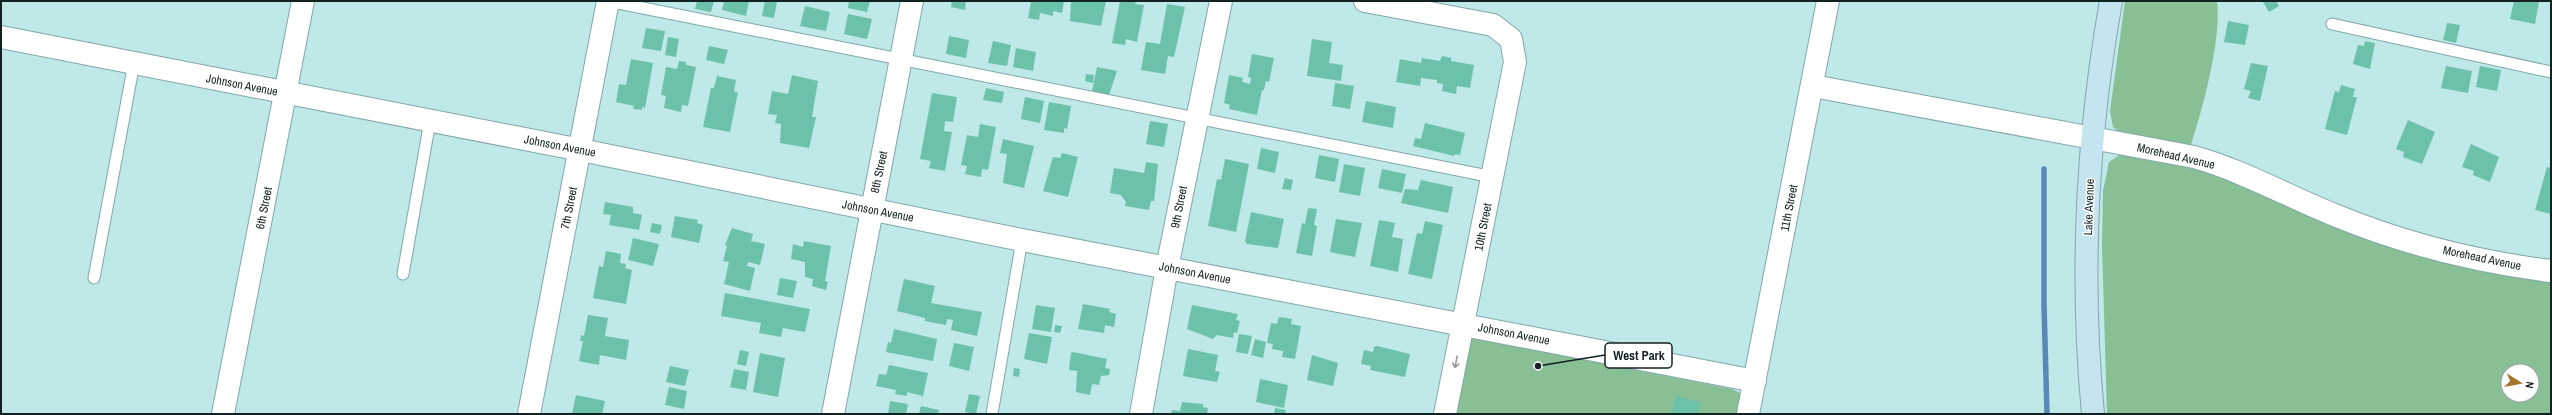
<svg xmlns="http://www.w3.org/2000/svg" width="2552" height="415" font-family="'Archivo Narrow',sans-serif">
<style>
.green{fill:#89bf94;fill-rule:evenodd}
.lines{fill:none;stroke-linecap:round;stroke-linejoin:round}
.stream{stroke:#5889b8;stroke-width:5.5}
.building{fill:#6cc1aa}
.lane-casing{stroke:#81a7a9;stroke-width:13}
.street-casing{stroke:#81a7a9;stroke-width:24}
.secondary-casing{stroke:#81a7a9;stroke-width:24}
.lane{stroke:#fff;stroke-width:11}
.street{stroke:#fff;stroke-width:22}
.secondary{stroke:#c4e5f0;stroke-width:22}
.oneway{stroke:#949b9c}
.labels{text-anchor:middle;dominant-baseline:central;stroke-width:3;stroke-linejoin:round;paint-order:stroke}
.street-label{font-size:12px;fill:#122122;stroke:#fff}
.leader{fill:none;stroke:#122122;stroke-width:1.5}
.callout-dot{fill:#122122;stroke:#fff;stroke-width:1.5}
.callout{fill:#fff;stroke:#122122;stroke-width:1.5}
.callout-label{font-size:13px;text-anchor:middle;font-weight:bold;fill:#122122}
</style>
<rect width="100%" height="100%" fill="#bfe8e9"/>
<path class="green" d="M2125,1H2217C2222,39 2202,111 2190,148L2119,132L2113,127L2110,111Z
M2121,154L2182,163L2551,279V414H2107L2102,245L2103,191L2109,162ZM2508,371H2532V395H2508Z
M1473,338L1732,389L1740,393V414H1450L1468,340Z"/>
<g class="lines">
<path class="stream" d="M2044,169V305L2047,414"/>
</g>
<path class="building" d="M697,1H714L711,12L695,9Z
M724,1H749L746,16L722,10Z
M765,1H777L774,18L762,16Z
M849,1H870L867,12L848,8Z
M952,1H966L965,10L951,7Z
M1031,1H1064L1062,13L1053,11V16L1040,13L1039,20L1028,18Z
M1071,1H1106L1101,26L1070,21Z
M1120,1H1136L1135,4L1144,5L1137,42L1126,39L1125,45L1112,43Z
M2266,1H2276L2279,6L2269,12L2263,2Z
M2514,1H2539L2535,24L2510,19Z
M1167,4L1185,7L1174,57L1168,56L1165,74L1141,70L1146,42L1160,44Z
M805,6L830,12L826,31L800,26Z
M848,14L872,19L867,39L844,34Z
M2228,21L2249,25L2245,45L2224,42Z
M2447,23L2460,25L2456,43L2443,40Z
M646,28L665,31L661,51L642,48Z
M949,36L969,40L966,58L946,54Z
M668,37L679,39L676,57L665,55Z
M1312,39L1332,42L1329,63L1343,65L1341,81L1307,76Z
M993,41L1011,45L1007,66L988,63Z
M2365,41L2375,43L2370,69L2353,64L2358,45L2364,46Z
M709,46L728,50L724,64L706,60Z
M1016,48L1036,52L1033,71L1013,67Z
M1252,54L1274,58L1269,82L1266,81L1264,90H1262L1257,115L1229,109L1230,105L1224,103L1229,75L1243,78L1242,82L1250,84L1251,78L1248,77Z
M1442,56L1451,58V61L1474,65L1470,88L1457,86L1456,94L1442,91L1443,84L1437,83V80L1421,78L1420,86L1396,82L1400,59L1421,63L1422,58L1440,61Z
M631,59L653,63L645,108L642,107V110L633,109L634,106L616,102L619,84L626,85Z
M679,61L686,62V65L696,67L688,106L682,105L681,112L664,108L666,96L661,95L666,67L677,69Z
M2251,63L2268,66L2260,101L2248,98L2251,91L2244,89Z
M2446,66L2472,71L2468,93L2441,88Z
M2480,66L2501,70L2497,91L2476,87Z
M1097,67L1117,71L1109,95L1092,91Z
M1086,74L1094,75L1093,83L1085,81Z
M792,75L818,81L812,117H816L809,148L780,143L781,124L775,123L777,115L768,114L772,91L788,94Z
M717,76L736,80L734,92H738L730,132L703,127L711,88H714Z
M1335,83L1354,86L1350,109L1332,106Z
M2341,85L2355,89L2353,97H2357L2347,135L2325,129L2335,91L2339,92Z
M986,88L1004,92L1002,103L983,100Z
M932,93L957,97L953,122L945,121L944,131L952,132L945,171L929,168L931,161L920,159Z
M1025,97L1044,101L1040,123L1021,119Z
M1366,101L1396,107L1393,128L1362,122Z
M1049,102L1071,106L1067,129L1064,128V133L1044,130Z
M2408,120L2435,132L2422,164L2403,157L2404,152L2396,149Z
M1150,121L1168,124L1164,147L1146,144Z
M1425,123L1465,133L1460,155L1455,154L1454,156L1413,146L1415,138L1421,139Z
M980,124L996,127L988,170L982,169L981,177L965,174L967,166L961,165L967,135L978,137Z
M1003,139L1034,146L1024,188L1003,183L1007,154L1000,153Z
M2471,144L2499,157L2490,182L2473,175L2474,171L2462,167Z
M1261,148L1279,152L1275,173L1257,169Z
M1062,153L1078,157L1068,197L1043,191L1053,157L1060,158Z
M1319,155L1339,159L1335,182L1315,178Z
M1225,159L1249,164L1236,232L1208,226L1217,179L1221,180Z
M1146,162L1158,164L1154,201H1151L1149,210L1125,206L1126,202L1121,195L1110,193L1114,168L1144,173Z
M1344,164L1365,168L1360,196L1339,192Z
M2547,167L2551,168V214L2535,210Z
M1382,169L1406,174L1402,193L1378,188Z
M1285,178L1293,180L1291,190L1282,189Z
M1421,180L1453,187L1448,213L1401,203L1405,189L1418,190Z
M605,202L633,207V213L642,215L639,230L609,225L611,215L603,214Z
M1308,208L1317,209L1314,225L1317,226L1312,256L1296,253L1302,223L1305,224Z
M1251,212L1284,219L1278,248L1247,244L1245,241Z
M675,216L698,220L697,223L703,225L699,243L671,237Z
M1336,219L1362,223L1355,257L1330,252Z
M1379,220L1395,223L1392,237L1403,239L1398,272L1370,266Z
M1425,221L1443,225L1432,279L1408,274L1417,233L1422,234Z
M652,223L662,225L660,234L650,232Z
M732,228L753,234L751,241L765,244L760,265L748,262L747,266L755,268L750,291L724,284L729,262L723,261L727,246L725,245Z
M633,238L659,244L653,266L628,260Z
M804,241L831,246L825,281L828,282L826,290L812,286L813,279L805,277V262L791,259L793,244L803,247Z
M606,251L621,254L620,263L626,264L625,268L632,270L626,304L593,298L599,266L603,267Z
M780,278L797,281L793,298L777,295Z
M904,279L935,286L931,303L982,312L977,336L951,330L953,320L947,319L946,325L925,321V318L897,311Z
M725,293L810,309L805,332L783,328L781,337L759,333L761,323L721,316Z
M1083,304L1110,309L1109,312L1116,314L1114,327L1105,325L1104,333L1078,329Z
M1036,305L1055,308L1051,332L1032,329Z
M1192,305L1238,314L1236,320L1240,321L1237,333L1234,332L1233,338L1217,335L1213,339L1187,329Z
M588,315L608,318L605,336L629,340L626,360L600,355L599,365L579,361L583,341H580L581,335L584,336Z
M1279,317L1292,319L1291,324L1301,326L1295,359L1282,357L1283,351L1272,349L1273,344L1267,343L1271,323L1277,324Z
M1055,325L1062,326L1060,333L1054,332Z
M894,329L937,339L933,361L886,352L888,342L891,343Z
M1029,333L1052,337L1047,364L1024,359Z
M1239,334L1252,336L1248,354L1236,352Z
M1255,339L1266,342L1263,358L1251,355Z
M954,343L974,347L969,371L949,366Z
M1377,346L1410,354L1405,377L1370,370L1371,366L1361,364L1364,350L1373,352L1374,347Z
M1188,349L1218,355L1215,371L1220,372L1217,382L1183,376Z
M740,350L749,352L746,366L737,364Z
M1073,352L1107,359L1105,368L1110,369L1109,375L1101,376L1099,385L1092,384L1090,395L1076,392L1077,371L1069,370L1071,353Z
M760,353L785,358L778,397L753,392Z
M1312,355L1338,363L1333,386L1307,380Z
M889,365L928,373L923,396L907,392V396L895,394L896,390L876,386L879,374L886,375Z
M670,366L689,370L685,386L666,382Z
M1014,368L1020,369L1019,377L1013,376Z
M734,369L749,372L746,390L730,387Z
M1260,379L1288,385L1284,408L1256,402Z
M669,387L687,391L684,409L665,405Z
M969,394L980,396L976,414L965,412Z
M576,395L605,401L602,414H572Z
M1675,396L1700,402L1697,414H1671Z
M890,401L908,404L906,414H888Z
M1182,402L1203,404V407L1208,408L1207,414H1171L1172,410L1180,411Z
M921,406L939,410L938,414H919Z
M1275,408L1286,410L1285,414H1274Z"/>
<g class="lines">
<g class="lane-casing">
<path id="lane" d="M608,1L1493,177
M2332,24L2551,72
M403,274L430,121
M94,278L134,63
M992,414L1022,240"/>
</g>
<g class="street-casing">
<path id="street" d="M1365,1L1493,25L1511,39L1515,62L1445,414
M1,37L581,150L1022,240L1755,381
M1813,86L2194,157C2244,171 2289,197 2337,216C2405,244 2478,262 2551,271
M223,414L303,1
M529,414L608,1
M833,414L912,1
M1141,414L1167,268L1221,1
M1748,414L1828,1"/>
</g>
<g class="secondary-casing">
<path id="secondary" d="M2093,414C2080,277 2087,136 2111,1"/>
</g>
<use href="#lane" class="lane"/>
<use href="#street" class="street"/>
<use href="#secondary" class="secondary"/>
</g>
<defs><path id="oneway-shaft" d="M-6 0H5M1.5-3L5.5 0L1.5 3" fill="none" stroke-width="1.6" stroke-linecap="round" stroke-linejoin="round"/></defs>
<use class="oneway" href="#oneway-shaft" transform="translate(1456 362) rotate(101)"/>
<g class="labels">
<g class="street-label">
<text transform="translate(242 85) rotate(11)">Johnson Avenue</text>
<text transform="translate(560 146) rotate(11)">Johnson Avenue</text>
<text transform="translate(2176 156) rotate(13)">Morehead Avenue</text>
<text transform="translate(879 172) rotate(-78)">8th Street</text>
<text transform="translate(1179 207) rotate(-79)">9th Street</text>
<text transform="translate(2089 207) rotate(-88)">Lake Avenue</text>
<text transform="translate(264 208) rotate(-79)">6th Street</text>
<text transform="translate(569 208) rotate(-79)">7th Street</text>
<text transform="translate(1789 208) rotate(-79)">11th Street</text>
<text transform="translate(878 211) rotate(11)">Johnson Avenue</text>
<text transform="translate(1483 227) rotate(-79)">10th Street</text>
<text transform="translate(2482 258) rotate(12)">Morehead Avenue</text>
<text transform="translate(1195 273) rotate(11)">Johnson Avenue</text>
<text transform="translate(1514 334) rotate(11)">Johnson Avenue</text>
</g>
</g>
<path class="leader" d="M1538 366L1605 355"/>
<circle class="callout-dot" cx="1538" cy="366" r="4"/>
<rect class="callout" x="1605" y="343" width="67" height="25" rx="4"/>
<g class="callout-label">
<text x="1639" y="360">West Park</text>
</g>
<rect width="2552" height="415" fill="none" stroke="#122122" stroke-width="4"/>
<g transform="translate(2520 383) rotate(101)"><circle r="19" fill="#ffffff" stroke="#a0a6a7"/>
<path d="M0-3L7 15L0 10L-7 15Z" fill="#a47629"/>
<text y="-6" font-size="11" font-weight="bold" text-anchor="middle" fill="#122122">N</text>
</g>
</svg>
